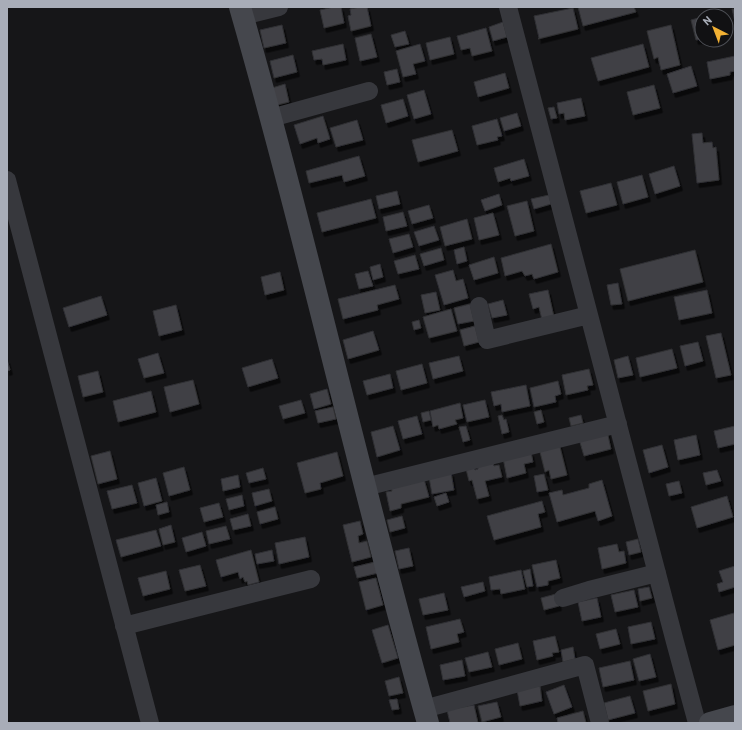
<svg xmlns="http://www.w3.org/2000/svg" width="742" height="730" font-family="Barlow,sans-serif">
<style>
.building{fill:#404145;stroke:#303034;filter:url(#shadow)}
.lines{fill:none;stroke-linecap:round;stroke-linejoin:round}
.street{stroke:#37383d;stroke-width:18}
.secondary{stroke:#45474d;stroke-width:22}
</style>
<defs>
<filter id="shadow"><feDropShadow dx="2.5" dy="4.5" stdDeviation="0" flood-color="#0009"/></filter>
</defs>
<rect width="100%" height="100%" fill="#161618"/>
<path class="building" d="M334,7H341L344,23L324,28L320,10Z
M360,7H367L371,26L351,31L348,16L351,15L350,9Z
M578,7H634L636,12L583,26Z
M573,8L578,29L538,39L539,38L534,16Z
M732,9H735V22Z
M719,13L720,16H707Z
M702,17V39L696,40L691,20Z
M503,22L507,37L493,41L489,27Z
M282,25L286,43L264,48L260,30Z
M671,25L680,65L661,70L658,57L654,59L647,31Z
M486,28L492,51L472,56L470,48L461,50L457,36Z
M405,31L409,44L395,47L391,35Z
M371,34L377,57L360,61L355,38Z
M450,37L454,54L430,60L426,43Z
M343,44L346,60L323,65L322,59L314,60L312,51Z
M420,44L425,61L413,64L416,74L403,77L396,51Z
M643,44L649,67L598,81L591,58Z
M293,55L297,72L274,78L270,61Z
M735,56V71L730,72V75L710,79L707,62Z
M691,66L697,86L673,93L667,74Z
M397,69L400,82L387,85L384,72Z
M505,73L509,88L478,97L474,82Z
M285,84L289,102L277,105L272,88Z
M654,85L660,108L633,115L627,92Z
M424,90L431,114L414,119L407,95Z
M581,98L585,116L565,120L564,113L559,114L557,103Z
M403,99L408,116L386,123L381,105Z
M554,107L557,118L551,119L548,108Z
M517,113L521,126L504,131L500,118Z
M323,116L330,139L318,143L317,138L300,144L294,125Z
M497,119L502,136L497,137L498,140L477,145L472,126Z
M357,120L363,140L336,147L330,128Z
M452,130L458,151L418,162L412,140Z
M702,133L703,143L712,142L713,148L716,147L719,180L697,183L692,134Z
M359,156L365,176L344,182L342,175L309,183L306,171Z
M524,159L529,176L511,181L510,178L498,182L494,168Z
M674,166L680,186L655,194L649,174Z
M642,175L648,197L623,204L617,182Z
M611,183L617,205L586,213L580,191Z
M397,191L400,204L379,209L376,196Z
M499,194L502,205L485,211L481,200Z
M549,195L551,204L534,209L531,199Z
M371,199L376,218L322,232L317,213Z
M527,201L534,231L515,236L507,206Z
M429,205L433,218L412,224L408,211Z
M403,212L407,226L386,231L383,217Z
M493,213L499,235L479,240L474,218Z
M467,219L472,239L445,246L440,227Z
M434,226L439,240L419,246L414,232Z
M409,234L413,247L393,253L389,239Z
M551,244L558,272L534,279L532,274L525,276L522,271L505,276L501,258Z
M464,247L467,261L457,264L454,250Z
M441,248L444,260L424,266L420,254Z
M695,250L703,282L628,301L620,269Z
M415,255L419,269L398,274L394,261Z
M494,257L498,273L474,280L469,265Z
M380,264L383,277L373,280L370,267Z
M453,270L456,281L463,279L468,298L444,305L435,275Z
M368,271L373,286L359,289L355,274Z
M280,272L284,290L265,295L261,277Z
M618,283L622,304L611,305L607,285Z
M395,285L399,299L377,305L378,310L343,319L338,299Z
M548,290L554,317L542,320L539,307L533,309L529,294Z
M707,290L712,313L679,320L674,297Z
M436,292L440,310L425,313L421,295Z
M101,296L107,315L69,327L63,308Z
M503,300L507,315L492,318L488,304Z
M470,304L474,321L458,324L454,308Z
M176,305L182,330L159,336L153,311Z
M451,309L457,331L429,338L423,317Z
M419,320L421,328L414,330L412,322Z
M475,326L479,342L464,346L460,330Z
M373,331L379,350L348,359L343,340Z
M721,333L731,375L716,378L706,336Z
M698,342L703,361L685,366L680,346Z
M672,349L677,368L640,377L636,358Z
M158,353L164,373L144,378L138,359Z
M459,356L463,371L433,379L429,363Z
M628,356L633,375L618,378L614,360Z
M7,359L10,370L7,371Z
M272,359L278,378L248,387L242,368Z
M422,364L427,383L401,390L396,371Z
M589,369L593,385L587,386L588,390L566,395L562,375Z
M98,371L103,392L83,397L78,376Z
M390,374L393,388L367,395L363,381Z
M193,380L199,404L170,412L164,387Z
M558,381L561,394L555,396L556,402L534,407L530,388Z
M526,385L530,406L502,412L501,404L494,406L491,392Z
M327,389L331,404L314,409L310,394Z
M151,391L156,412L118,422L113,401Z
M301,400L305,413L283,419L279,406Z
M485,400L489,417L467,422L463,405Z
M460,403L463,418L455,420L457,424L439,429L438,425L433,427L430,411Z
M333,407L336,419L318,423L315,411Z
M541,410L544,422L537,424L534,412Z
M429,411L431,420L423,422L421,413Z
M502,415L504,420L506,419L509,432L502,434L498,416Z
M581,415L583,423L571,426L569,418Z
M417,416L422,434L403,439L398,421Z
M393,426L400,450L377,457L371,432Z
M466,426L470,440L463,442L459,427Z
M735,426V444L718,448L714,431Z
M607,431L611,449L584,456L579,439Z
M696,435L700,455L678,460L674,440Z
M559,443L567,475L551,479L549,470L545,472L539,448Z
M662,445L668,467L649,473L643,450Z
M110,451L117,479L98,484L91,456Z
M337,452L343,476L320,483L321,489L305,493L297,463Z
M531,452L533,462L524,464L526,473L507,478L503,458Z
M493,463L494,466L499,465L502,477L485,481L489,496L477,499L472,480L469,481L466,469L474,467L475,470L478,469V466Z
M184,467L190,490L169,496L163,473Z
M263,468L266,479L249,483L246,473Z
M717,470L721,481L706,485L703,473Z
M451,472L454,490L432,494L429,477Z
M544,474L548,490L537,492L534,476Z
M238,475L240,487L223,491L221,479Z
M156,478L162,501L144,506L138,483Z
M424,479L429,497L401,504V508L390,511L386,492L392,491L391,487Z
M602,480L612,516L598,521L595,511L557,522L549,493L562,490L563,495L589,488V484Z
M679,481L682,493L669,496L666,484Z
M132,485L137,503L112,509L107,491Z
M269,489L272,501L255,506L252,493Z
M446,493L449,502L437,506L434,497Z
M242,495L244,506L229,510L226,499Z
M727,496L733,517L697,528L691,507Z
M542,501L545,512L538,514L541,527L494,540L487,516Z
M167,502L169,512L158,515L156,505Z
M219,503L223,517L204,522L200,508Z
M275,507L278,519L260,524L257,512Z
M248,514L251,526L233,530L230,519Z
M402,516L405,528L390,532L387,520Z
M360,521L363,534L358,536L359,543L367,541L371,557L352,562L343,525Z
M171,525L175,542L163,545L159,529Z
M226,526L230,539L209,544L206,531Z
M156,530L161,546L121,557L116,540Z
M202,532L206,546L186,552L182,538Z
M305,537L309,557L279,564L275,543Z
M638,539L641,552L629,555L626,542Z
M617,544L619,552L624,551L626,563L602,569L598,548Z
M409,548L413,566L399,569L395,551Z
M251,550L259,582L248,585L247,581L245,582L243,577L240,579L238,572L221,577L216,560Z
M272,550L274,561L257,564L255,554Z
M556,560L560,578L548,581V585L537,587L532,565Z
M375,562L378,573L357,578L354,567Z
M200,565L206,586L185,591L179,570Z
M735,566V587L719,592L717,584L723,582L719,571Z
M530,569L533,586L527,587L523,571Z
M521,570L525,589L501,594L500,589L491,590L489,577Z
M166,571L170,589L143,596L138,578Z
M376,578L383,605L366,610L359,582Z
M483,582L485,591L464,597L461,587Z
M649,587L652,598L640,601L638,589Z
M634,590L638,607L615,612L611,595Z
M444,593L448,610L423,615L419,599Z
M556,594L559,606L544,610L541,598Z
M597,598L601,617L582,621L578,602Z
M734,613L735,618V645L718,650L710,620Z
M460,619L464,632L457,634L459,642L431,649L426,627Z
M651,622L655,639L631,644L628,627Z
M388,625L398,658L382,663L372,630Z
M616,629L620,644L600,649L596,634Z
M555,636L559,652L552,653L553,656L537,660L533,641Z
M518,643L522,659L499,665L495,649Z
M573,647L575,659L563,662L561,650Z
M488,652L492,667L469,672L465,658Z
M650,654L656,677L639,681L633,659Z
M462,660L465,676L443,680L440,665Z
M630,661L634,680L603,687L599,668Z
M399,677L403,693L389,696L385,681Z
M671,684L675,704L648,711L643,691Z
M564,685L572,707L554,714L546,692Z
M540,686L542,701L520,706L517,690Z
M630,696L635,713L608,720L604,703Z
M397,699L399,709L392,710L389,700Z
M497,702L501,717L482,722L478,706Z
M474,705L478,723H450L447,710Z
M583,711L586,723H558L557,718Z"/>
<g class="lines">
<path class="street" d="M508,7L675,642L697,723
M243,16L279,7
M271,118L369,91
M7,180L150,723
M479,306L487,340L589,315
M365,487L618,424
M563,598L589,590L657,573
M124,626L311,579
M424,709L585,665L600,723"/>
<path class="secondary" d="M240,7C308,244 361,486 428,723
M710,723L735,716"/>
</g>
<rect width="742" height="730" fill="none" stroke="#a8adb8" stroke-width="16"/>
<g transform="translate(714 28) rotate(318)"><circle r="19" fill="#111113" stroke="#4d4f55"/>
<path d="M0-3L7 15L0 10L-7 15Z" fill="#f2b134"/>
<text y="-6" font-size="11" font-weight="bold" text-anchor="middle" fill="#a8adb8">N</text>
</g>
</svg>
